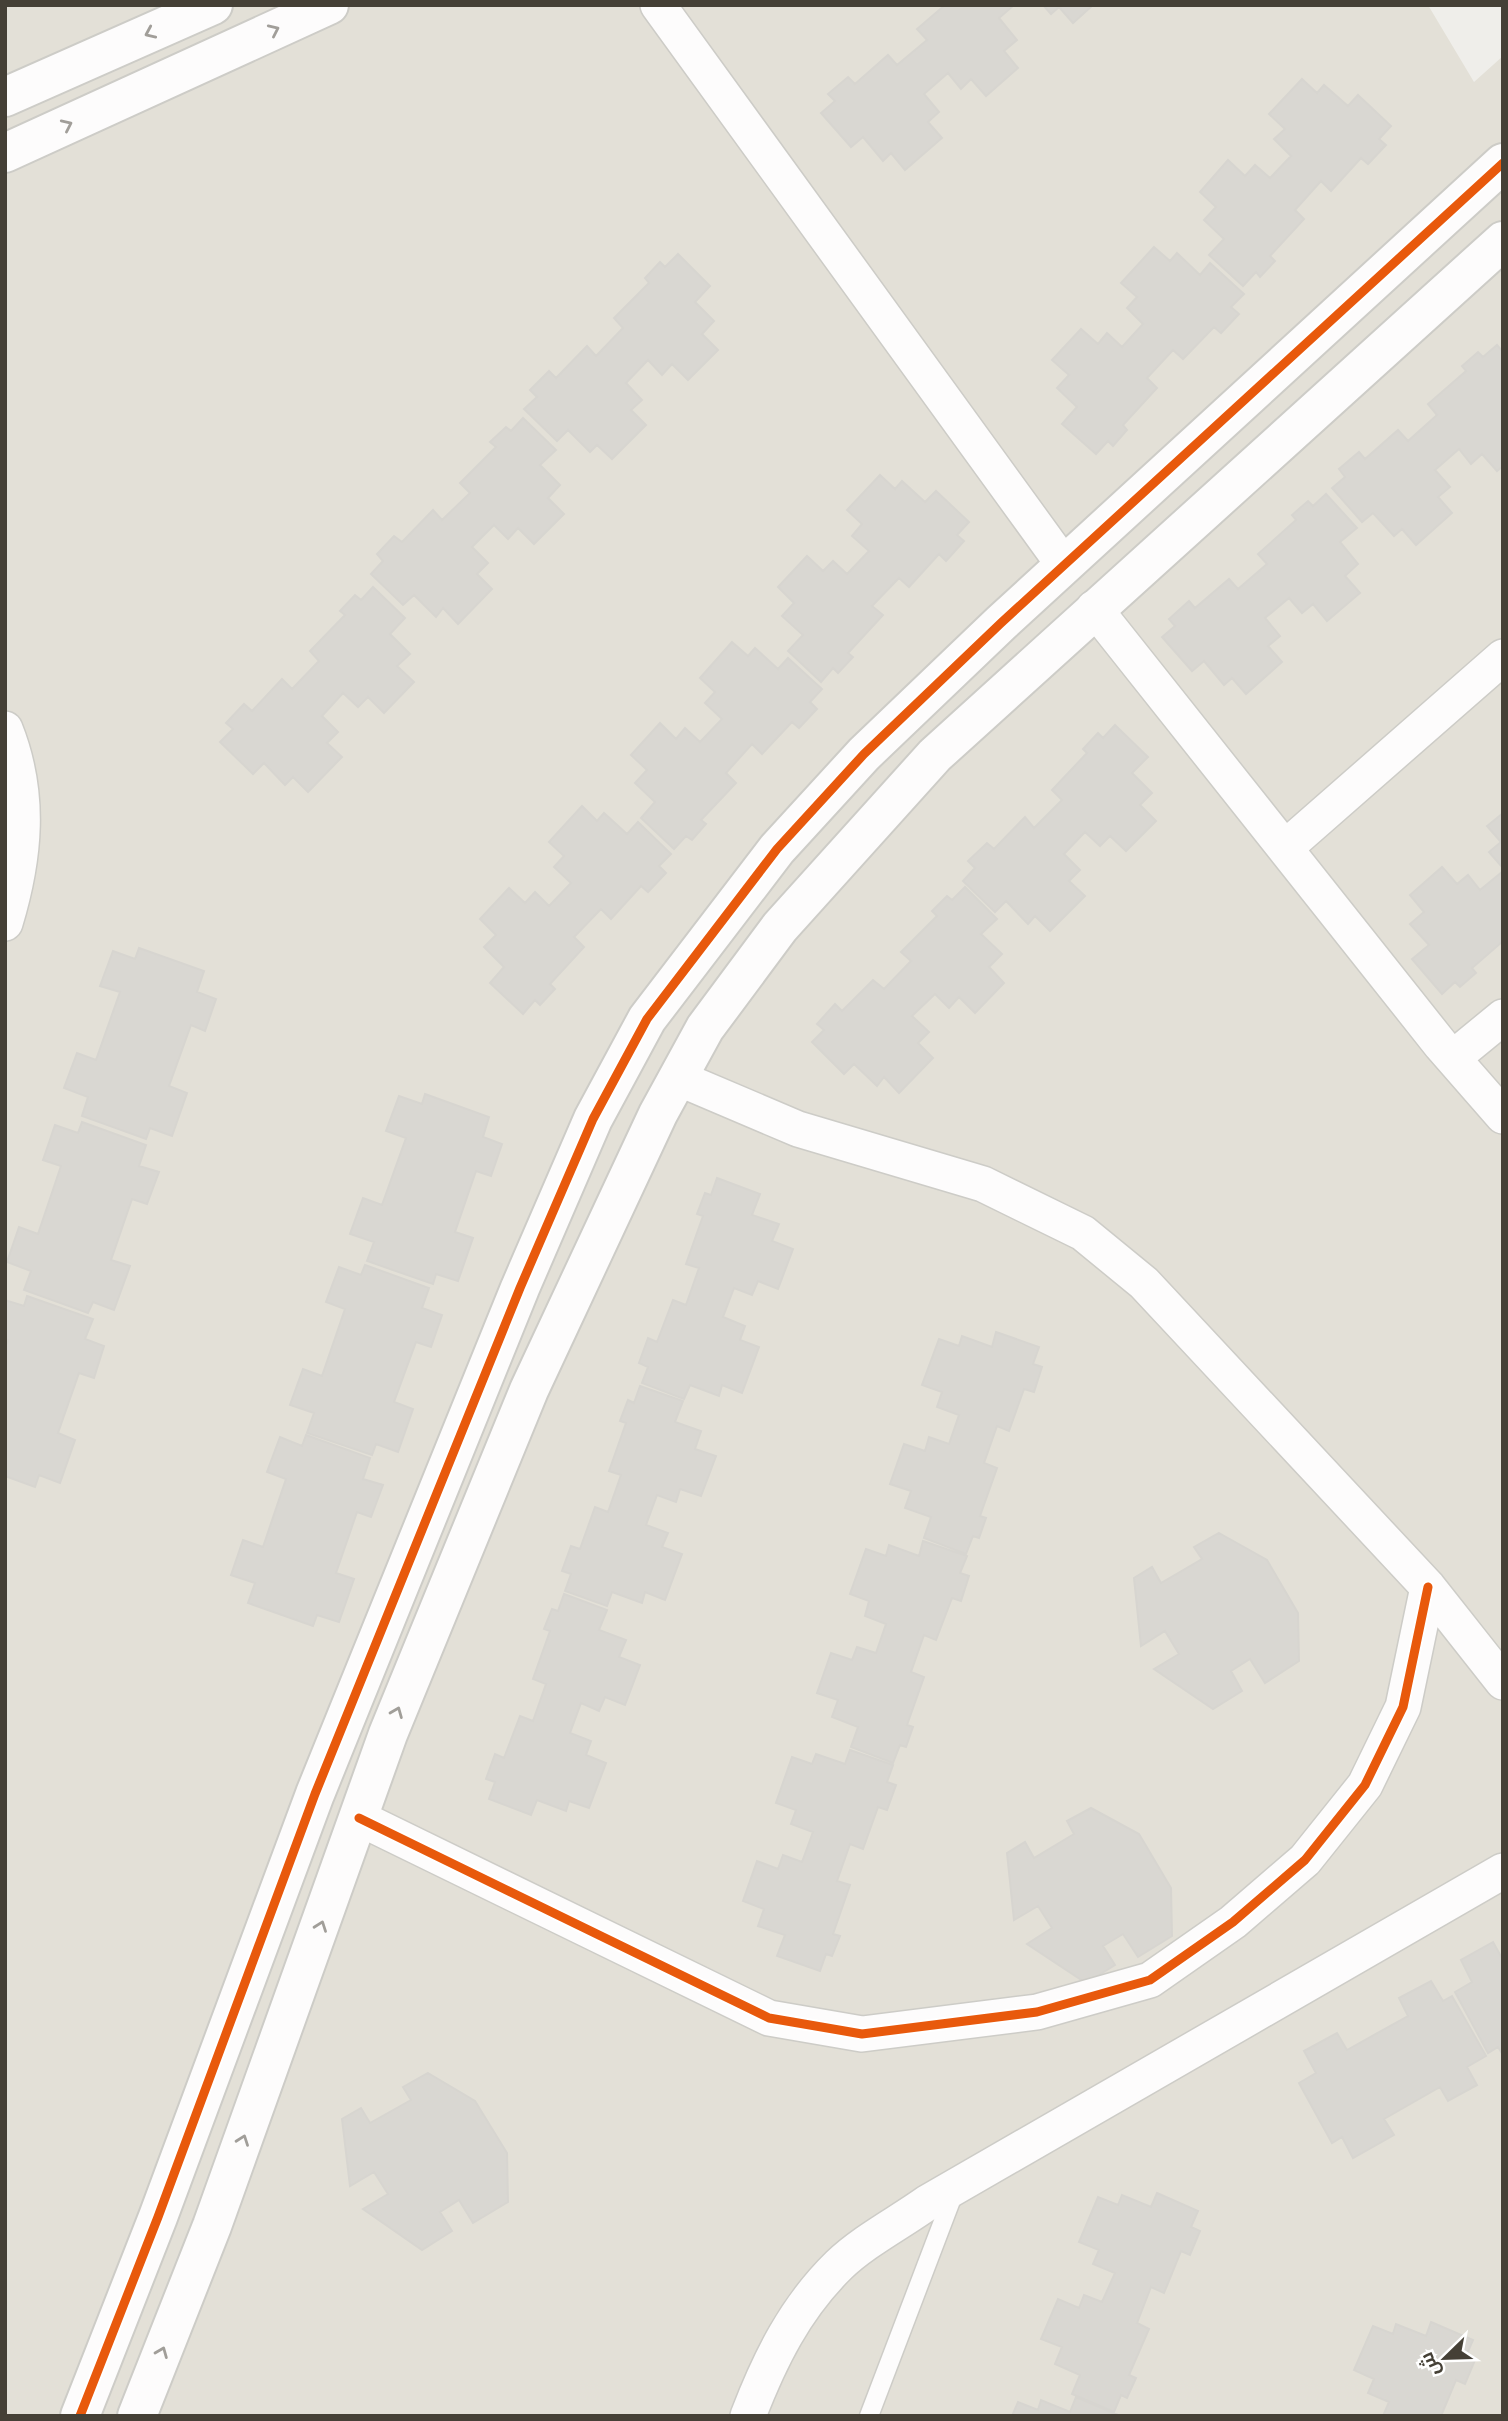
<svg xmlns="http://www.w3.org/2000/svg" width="1508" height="2421" font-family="Barlow,Cairo,sans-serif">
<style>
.residential{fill:#e3e0d7}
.building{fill:#d9d7d2;stroke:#d7d5d0;stroke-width:2}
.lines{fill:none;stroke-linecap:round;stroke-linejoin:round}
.service-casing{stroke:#cdccc7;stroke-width:21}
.minor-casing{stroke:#cdccc7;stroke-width:38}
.tertiary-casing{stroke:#cdccc7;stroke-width:42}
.service{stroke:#fdfcfc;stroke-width:18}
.minor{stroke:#fdfcfc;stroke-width:35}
.tertiary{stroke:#fdfcfc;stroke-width:38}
.cycleway-casing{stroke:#fff;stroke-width:13}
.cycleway{stroke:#e8590c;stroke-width:9}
.oneway{stroke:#a19e99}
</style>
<rect width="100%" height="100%" fill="#efeeea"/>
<path class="residential" d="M5,5H1428L1474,82L1503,56V2416H5Z"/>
<path class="building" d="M945,5H1014L999,18L1017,40L1004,51L1018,68L986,96L971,79L961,89L948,73L924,94L939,112L928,122L942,138L905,170L891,153L883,161L863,137L851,147L821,113L835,101L828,94L848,77L855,84L888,55L897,65L927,40L917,29Z
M1043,5H1093L1073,23L1059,7L1051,14Z
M1302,79L1317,93L1324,85L1348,106L1358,95L1391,126L1379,139L1386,145L1368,164L1361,158L1331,191L1321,181L1295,210L1304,219L1270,256L1275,261L1260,277L1256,272L1243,286L1209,255L1224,239L1204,220L1216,207L1200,192L1228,160L1245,176L1255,165L1270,178L1291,156L1274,139L1285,129L1269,114Z
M1154,247L1170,261L1177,253L1200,275L1210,263L1244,294L1231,307L1239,314L1221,333L1214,327L1183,359L1173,350L1147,378L1157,388L1123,425L1127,430L1113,446L1108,441L1096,454L1062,424L1077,407L1057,388L1069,375L1052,360L1081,329L1098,344L1107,333L1122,347L1143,324L1127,308L1137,297L1121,283Z
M678,254L710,286L695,302L714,321L702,334L718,350L688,380L672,364L662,375L648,360L626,383L642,400L631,410L646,425L612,459L597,445L590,452L568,430L557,441L524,409L537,397L530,390L549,371L556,378L587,346L596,356L623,328L614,318L649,283L645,278L660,262L665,267Z
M1497,345L1503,352V466L1497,471L1482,454L1471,464L1459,449L1435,470L1450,487L1438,497L1452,513L1416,545L1402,529L1394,536L1373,513L1362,522L1332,488L1345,477L1339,469L1359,452L1365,459L1398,430L1408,441L1437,415L1428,404L1466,371L1462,366L1478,352L1483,357Z
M523,418L556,450L540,465L560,485L548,498L564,514L534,544L518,528L508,539L494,525L472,547L488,563L477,574L492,589L458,624L443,608L436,617L414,595L403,605L371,574L383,561L377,554L394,536L402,542L433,510L442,520L470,493L460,483L496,447L490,442L506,427L511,431Z
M880,475L895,489L902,481L925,502L936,491L969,522L957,535L964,541L946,561L939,554L909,587L899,578L872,606L883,615L848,653L853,657L838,673L833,668L821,682L788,651L803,635L782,616L794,603L778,587L807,556L823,571L833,561L847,574L869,551L852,536L862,524L847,510Z
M1326,494L1357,528L1340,542L1358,564L1345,576L1360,593L1327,621L1313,604L1302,613L1289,598L1265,618L1280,636L1268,646L1282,662L1246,694L1232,678L1224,685L1204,661L1192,671L1162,637L1175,626L1169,619L1189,601L1195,608L1229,579L1238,589L1267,564L1258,554L1296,520L1292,515L1308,501L1313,506Z
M373,587L405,618L390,634L410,654L397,666L414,682L384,713L368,697L358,707L343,693L322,716L338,732L327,743L342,757L308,792L293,777L285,785L264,763L253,774L220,742L233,729L226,723L244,704L252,711L282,679L292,689L319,661L310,651L345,615L340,611L355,595L361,600Z
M732,642L748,656L755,648L778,669L788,658L822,689L810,702L817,709L799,728L792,722L762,754L752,744L726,773L736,783L701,820L706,824L692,840L686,836L674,849L641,818L655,802L635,783L647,770L631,755L660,723L676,739L685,728L700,742L722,719L705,703L715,692L700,678Z
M1115,725L1148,757L1132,773L1152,793L1140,805L1156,821L1126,851L1110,836L1100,846L1085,832L1064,854L1080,870L1069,881L1085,896L1050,931L1035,916L1028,924L1006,901L995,912L963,881L975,868L968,861L987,843L994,849L1025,817L1034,828L1062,800L1052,790L1087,753L1083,749L1098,733L1103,738Z
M582,806L597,821L604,813L627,834L638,822L671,854L659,866L666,873L648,892L641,886L611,919L601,909L574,937L584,947L550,984L555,989L540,1005L535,1000L523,1014L490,983L504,967L484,947L496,935L480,919L509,888L525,903L535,892L549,906L571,883L554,867L564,856L549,842Z
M1503,813V868L1489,852L1501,842L1487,826Z
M1442,867L1457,884L1468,875L1480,890L1503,871V941L1472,968L1476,973L1460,987L1455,982L1442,994L1412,959L1429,945L1410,924L1424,912L1410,895Z
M965,887L997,919L981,934L1002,954L989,967L1004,983L975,1013L959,997L949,1008L935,994L912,1016L929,1032L918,1043L933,1058L899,1093L884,1077L877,1086L854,1064L844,1074L812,1042L824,1030L817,1024L835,1004L842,1011L873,980L884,989L911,961L901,952L937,916L932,911L947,896L952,900Z
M139,948L204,971L197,992L216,999L205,1031L191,1025L169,1086L187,1093L172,1136L150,1128L146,1139L82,1116L88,1097L64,1088L77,1053L96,1060L120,992L100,986L113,951L135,959Z
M425,1094L489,1117L483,1137L502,1144L491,1176L476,1171L455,1232L473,1238L458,1281L436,1274L433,1284L367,1261L374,1242L350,1234L363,1198L382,1205L406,1138L386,1131L399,1096L422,1104Z
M82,1122L146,1145L139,1166L159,1172L147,1204L132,1199L111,1260L130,1266L114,1310L93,1302L88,1313L24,1290L31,1271L7,1262L19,1227L38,1234L61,1166L43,1160L55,1125L78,1133Z
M717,1178L760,1194L752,1215L779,1224L772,1241L793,1249L778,1289L758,1281L752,1295L734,1288L723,1317L745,1326L740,1340L759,1347L742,1393L722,1385L719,1396L690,1385L684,1399L642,1383L648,1367L639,1363L648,1338L657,1342L673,1300L686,1305L699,1268L686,1264L703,1216L697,1214L705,1193L711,1195Z
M365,1265L429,1288L422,1308L442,1315L431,1347L416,1342L394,1402L413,1409L398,1452L376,1444L372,1455L307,1433L314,1413L290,1405L303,1369L322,1376L345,1309L326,1302L339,1267L361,1275Z
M27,1296L93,1319L85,1339L104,1346L94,1378L79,1373L58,1433L75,1440L60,1483L39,1475L35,1487L5,1476V1348L8,1340L5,1339V1300L24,1306Z
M996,1332L1039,1347L1033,1364L1042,1367L1034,1392L1024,1389L1009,1431L997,1426L984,1463L997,1468L980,1516L986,1518L979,1538L973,1536L966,1554L924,1538L931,1517L905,1508L911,1491L890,1484L904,1444L925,1451L929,1437L949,1444L959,1415L937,1407L942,1392L922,1385L939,1339L959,1346L962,1336L992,1347Z
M640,1386L683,1401L675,1422L701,1431L695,1449L716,1456L701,1496L680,1489L676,1502L657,1495L646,1525L668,1533L662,1547L682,1554L665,1600L645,1592L642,1603L612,1592L607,1606L565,1591L571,1574L562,1571L571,1546L580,1549L595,1507L608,1512L621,1475L609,1471L626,1423L620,1421L628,1400L634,1403Z
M306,1435L370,1458L363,1479L383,1485L371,1517L357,1512L336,1573L354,1579L339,1622L317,1615L313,1626L248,1603L255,1583L231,1575L243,1540L263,1547L286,1479L267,1472L280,1437L302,1446Z
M1219,1533L1267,1560L1298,1613L1299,1661L1265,1683L1250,1659L1231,1671L1242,1691L1213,1709L1154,1669L1179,1654L1165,1631L1141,1646L1134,1578L1152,1567L1161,1583L1202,1559L1194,1547Z
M923,1541L967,1556L960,1573L969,1576L961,1601L952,1598L936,1640L924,1635L911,1672L924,1677L907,1725L913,1727L906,1747L900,1745L893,1763L851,1747L858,1727L832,1717L838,1700L817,1693L831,1653L852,1660L857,1647L876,1653L886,1624L865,1616L869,1601L850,1594L866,1549L886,1556L889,1545L919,1556Z
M564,1594L607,1610L599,1630L626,1640L619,1657L640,1665L625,1705L605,1697L599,1711L581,1703L570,1733L591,1741L586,1755L606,1763L589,1808L569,1801L566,1811L537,1800L531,1815L489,1799L495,1782L486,1779L495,1754L504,1758L520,1716L533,1721L546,1684L533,1679L550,1631L544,1629L552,1609L558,1611Z
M850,1750L893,1765L887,1782L896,1785L887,1810L878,1807L863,1849L850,1844L837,1881L850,1885L833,1934L840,1936L832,1956L826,1954L820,1971L777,1956L785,1935L758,1926L764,1909L743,1901L757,1861L778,1869L783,1855L802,1862L813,1832L791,1824L796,1810L776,1803L792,1757L812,1764L816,1754L845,1764Z
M1091,1808L1139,1834L1171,1888L1172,1936L1138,1957L1123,1934L1103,1946L1115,1965L1086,1983L1027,1944L1052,1928L1038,1906L1014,1920L1007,1853L1025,1842L1034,1858L1074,1834L1067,1821Z
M1493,1942L1503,1960V2055L1498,2047L1488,2053L1455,1992L1472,1982L1461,1960Z
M1431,1981L1443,2001L1452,1996L1486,2056L1467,2067L1477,2085L1448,2101L1440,2087L1384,2119L1394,2135L1353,2158L1342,2137L1332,2143L1299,2083L1316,2073L1304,2051L1337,2033L1347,2050L1408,2016L1399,1998Z
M428,2073L475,2101L507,2153L508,2202L473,2223L459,2200L440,2212L452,2231L422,2250L363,2209L388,2194L374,2172L350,2186L342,2119L361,2108L370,2123L411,2100L403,2087Z
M1157,2193L1198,2211L1191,2227L1200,2231L1190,2255L1181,2251L1164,2293L1151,2287L1137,2323L1149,2329L1129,2375L1136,2378L1127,2398L1121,2395L1114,2412L1072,2394L1080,2375L1055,2364L1062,2347L1041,2339L1058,2299L1079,2308L1084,2295L1102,2302L1115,2273L1093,2264L1099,2250L1079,2242L1098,2197L1118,2205L1122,2195L1151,2207Z
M1431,2322L1473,2340L1466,2356L1475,2360L1465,2384L1456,2380L1441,2416H1383L1389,2402L1368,2393L1374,2379L1354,2370L1373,2326L1393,2334L1396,2324L1426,2336Z
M1076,2397L1118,2415L1012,2416L1018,2402L1038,2410L1041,2400L1070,2412Z"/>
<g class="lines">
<g class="service-casing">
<path id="service" d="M869,2416L955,2190"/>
</g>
<g class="minor-casing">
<path id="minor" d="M658,5L1064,565
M1094,608L1441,1045L1503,1116
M5,729C31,794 25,857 5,923
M1285,848L1503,657
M1453,1058L1503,1017
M678,1078L798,1129L983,1184L1083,1233L1144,1283L1428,1587L1503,1682
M359,1818L769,2018L862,2034L1037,2012L1150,1980L1233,1922L1305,1860L1365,1785L1403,1707L1428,1587
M748,2416C770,2359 795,2308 839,2265C864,2241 899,2223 927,2203L1503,1871"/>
</g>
<g class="tertiary-casing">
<path id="tertiary" d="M5,97L213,5
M5,153L329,5
M80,2416L158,2217L315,1794L520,1288L593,1119L647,1019L777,849L864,754L1001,623L1503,163
M137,2416L212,2226L388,1734L529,1390L658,1114L705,1028L780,927L935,755L1503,241"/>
</g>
<use href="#service" class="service"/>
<use href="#minor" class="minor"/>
<use href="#tertiary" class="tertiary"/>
<g class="cycleway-casing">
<path id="cycleway" d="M359,1818L769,2018L862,2034L1037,2012L1150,1980L1233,1922L1305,1860L1365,1785L1403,1707L1428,1587
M80,2416L158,2217L315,1794L520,1288L593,1119L647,1019L777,849L864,754L1001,623L1503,163"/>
</g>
<use href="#cycleway" class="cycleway"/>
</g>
<defs><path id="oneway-chevron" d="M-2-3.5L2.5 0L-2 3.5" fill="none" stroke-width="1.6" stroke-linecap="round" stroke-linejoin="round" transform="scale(1.75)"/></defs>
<g class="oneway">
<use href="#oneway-chevron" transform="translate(274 30) rotate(-25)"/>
<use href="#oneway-chevron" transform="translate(150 33) rotate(156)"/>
<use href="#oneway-chevron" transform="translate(67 125) rotate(-25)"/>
<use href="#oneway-chevron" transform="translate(397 1712) rotate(-68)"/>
<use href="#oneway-chevron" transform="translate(321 1926) rotate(-70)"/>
<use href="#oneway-chevron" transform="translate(243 2140) rotate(-70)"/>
<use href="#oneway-chevron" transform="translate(162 2352) rotate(-68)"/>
</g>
<rect width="1508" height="2421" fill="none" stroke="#454036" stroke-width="14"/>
<g transform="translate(1445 2358) rotate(247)" stroke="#ffffff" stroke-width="5" paint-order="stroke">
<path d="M0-5L12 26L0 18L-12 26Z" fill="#454036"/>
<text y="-10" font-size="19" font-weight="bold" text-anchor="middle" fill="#454036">ش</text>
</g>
</svg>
